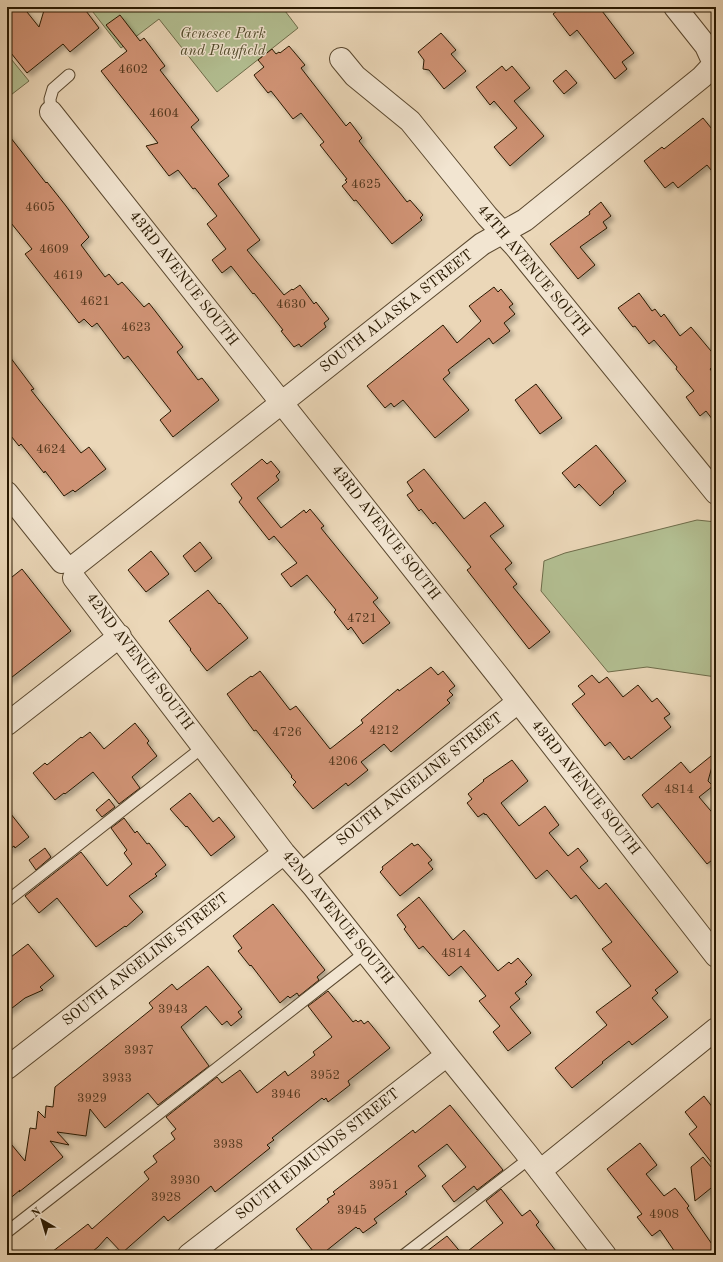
<svg xmlns="http://www.w3.org/2000/svg" width="723" height="1262" font-family="'Old Standard TT',serif">
<style>
.green{fill:#b3bf92;stroke:#6e6c4a}
.building{fill:#d09375;stroke:#291901;filter:url(#shadow)}
.lines{fill:none;stroke-linecap:round;stroke-linejoin:round}
.lane-casing{stroke:#5a482f;stroke-width:13}
.street-casing{stroke:#5a482f;stroke-width:24}
.lane{stroke:#f2e5d1;stroke-width:11}
.street{stroke:#f2e5d1;stroke-width:22}
.labels{text-anchor:middle;dominant-baseline:central;stroke-width:3;stroke-linejoin:round;paint-order:stroke}
.number-label{font-size:13px;fill:#53381e}
.park-label{font-size:15px;font-style:italic;fill:#524b2c;stroke:#f2e5d1}
.street-label{font-size:15px;fill:#291901;stroke:#f2e5d1}
</style>
<defs>
<filter id="shadow"><feDropShadow dx="3.5" dy="3.5" stdDeviation="2" flood-color="#0004"/></filter>
</defs>
<rect width="100%" height="100%" fill="#ebd7b8"/>
<filter id="stains"><feTurbulence type="fractalNoise" baseFrequency=".005" numOctaves="4"/><feColorMatrix values="0 0 0 0 .2 0 0 0 0 .09 0 0 0 0 .02 0 0 0 .5 -.17"/></filter>
<radialGradient id="worn" r=".72"><stop offset=".6" stop-color="#630" stop-opacity="0"/><stop offset="1" stop-color="#630" stop-opacity=".3"/></radialGradient>
<path class="green" d="M89,7H282L298,28L217,92L159,19L121,48Z
M7,54L29,81L7,98Z
M697,520L716,522V677L647,667L608,672L541,591L544,561L565,553Z"/>
<path class="building" d="M7,7H23L39,27L45,7H83L99,28L70,52L63,44L27,73L7,48Z
M562,7H599L634,53L622,62L627,69L615,79L577,30L570,36L553,14Z
M120,15L140,41L144,38L165,66L160,70L199,120L191,127L229,176L218,184L260,240L247,250L284,295L292,289L293,290L300,285L314,304L316,302L329,319L324,323L326,327L301,347L299,344L294,347L281,331L283,330L254,293L253,294L231,266L222,273L212,260L226,249L207,224L217,216L195,188L193,189L178,170L169,176L146,146L158,143L101,71L127,51L106,25Z
M441,33L456,50L451,54L466,71L444,89L429,70L423,69L424,60L418,52Z
M289,46L305,65L301,68L346,126L350,122L362,138L359,141L407,202L410,200L423,215L420,218L422,220L392,244L356,200L354,201L342,186L347,182L345,180L347,179L320,145L324,142L301,113L293,119L271,91L268,93L256,78L254,75L264,67L258,60L272,49L276,54L279,52L280,53Z
M502,66L506,71L512,66L530,88L514,101L544,136L510,166L494,147L517,128L494,101L490,105L476,87Z
M566,70L577,83L564,94L553,81Z
M703,118L716,134V176L707,165L678,188L673,182L665,188L644,161L662,147L664,149Z
M7,133L46,183L47,182L66,206L89,237L81,245L105,277L109,274L118,285L122,282L144,307L149,303L183,347L177,352L198,380L202,378L219,400L173,437L160,420L171,411L128,356L124,359L97,323L92,327L84,319L79,323L25,254L32,249L7,218Z
M601,202L611,216L603,222L607,228L580,247L595,265L578,279L550,244L590,214L589,212Z
M494,287L498,292L501,289L513,304L509,307L515,314L504,323L510,331L493,344L489,338L448,370L450,373L443,379L469,410L435,438L403,400L394,407L391,403L385,408L367,386L443,325L457,343L481,321L469,306Z
M639,293L652,311L655,309L661,317L664,314L680,336L691,327L716,357V364L710,369L716,377V424L706,411L700,416L686,397L694,391L676,369L677,367L654,340L649,344L635,326L633,327L618,308Z
M7,353L34,389L31,390L81,453L89,447L106,469L75,492L73,490L64,496L45,471L44,473L21,444L19,446L7,431Z
M536,384L562,418L540,434L515,400Z
M596,445L626,481L613,492L614,493L600,506L579,484L575,488L562,473Z
M262,459L267,464L271,461L280,472L276,476L279,480L257,498L281,528L304,510L306,513L310,509L324,526L321,528L378,598L373,602L390,623L363,644L351,627L348,630L334,612L336,610L307,575L291,587L281,574L297,563L274,536L269,540L239,502L242,498L231,484Z
M424,469L464,519L485,502L504,526L490,536L512,563L505,569L517,584L513,587L550,632L529,649L467,570L471,567L435,522L433,524L421,509L419,511L407,495L413,491L407,482Z
M200,542L212,558L195,572L183,556Z
M151,551L169,574L146,592L128,570Z
M22,569L71,631L7,681V581Z
M208,590L219,604L220,603L248,638L207,671L190,650L191,649L169,621Z
M431,667L438,675L443,671L455,686L449,691L453,695L447,700L450,703L391,752L384,744L361,762L368,770L348,786L346,783L313,809L293,785L296,782L291,777L292,776L256,730L254,731L227,694L251,676L252,677L260,671L290,710L296,706L330,749L363,723L361,720L398,689L399,691Z
M592,675L599,683L607,677L623,697L638,685L652,702L657,698L670,714L664,718L671,727L631,759L629,756L624,760L610,742L605,746L572,704L585,694L578,686Z
M135,723L149,741L147,743L157,756L132,777L140,788L119,804L93,772L65,794L64,793L55,800L33,773L45,763L47,765L81,737L82,738L90,732L104,749Z
M716,752L708,781L713,786L699,797L716,817V857L707,864L658,803L652,808L642,795L681,762L690,773Z
M512,760L528,781L501,803L519,826L545,806L559,825L549,833L568,856L578,848L588,861L580,867L599,889L606,883L678,972L655,990L658,993L652,998L668,1017L632,1045L629,1041L602,1062L603,1063L572,1088L555,1068L607,1025L596,1012L631,986L602,949L612,942L576,895L571,899L547,870L536,879L486,814L485,815L484,813L478,817L467,803L472,799L468,794L484,781L483,780Z
M190,793L213,822L219,817L235,837L211,856L187,826L186,827L170,809Z
M109,799L115,807L102,817L96,810Z
M7,809L29,837L15,848L14,846L7,851Z
M124,818L135,833L137,831L147,844L149,843L166,865L155,874L157,876L129,896L143,912L126,927L125,926L96,947L57,898L39,913L25,896L81,852L107,886L132,864L124,853L127,850L111,828Z
M412,843L414,846L418,844L432,860L428,863L433,869L400,896L380,872L383,869L382,867Z
M45,848L51,857L36,870L29,860Z
M419,897L453,940L464,930L498,971L509,962L511,964L518,958L532,975L525,982L527,984L515,993L520,999L510,1007L531,1033L508,1051L493,1032L500,1026L479,1001L486,996L461,966L449,976L423,946L419,949L404,929L406,927L397,915Z
M273,904L325,970L317,977L319,980L299,996L297,993L290,998L288,996L280,1003L251,965L250,966L238,951L242,948L233,936Z
M28,944L54,976L40,987L43,990L25,998L7,1012V960Z
M208,966L242,1009L238,1012L242,1017L231,1026L227,1021L222,1025L206,1006L181,1027L209,1066L158,1105L148,1093L105,1128L90,1109L86,1136L57,1132L69,1145L50,1141L63,1157L19,1192L20,1190L7,1201V1139L25,1161L30,1128L36,1129L38,1111L45,1118L46,1106L53,1107L55,1087L153,1008L149,1003L172,984L177,990Z
M328,991L353,1022L356,1020L358,1022L361,1020L364,1024L368,1021L390,1048L348,1081L350,1085L328,1102L326,1098L324,1100L322,1098L272,1138L274,1140L267,1145L270,1148L215,1192L211,1186L168,1221L164,1216L122,1253L107,1237L98,1247L88,1255H48L88,1224L92,1229L149,1179L144,1172L157,1162L153,1156L175,1139L171,1133L176,1129L166,1117L217,1077L222,1083L240,1070L257,1093L285,1071L288,1076L315,1055L313,1052L332,1037L308,1006Z
M704,1096L716,1112V1168L689,1134L697,1127L685,1112Z
M450,1105L503,1170L477,1190L474,1186L454,1202L442,1186L466,1167L447,1144L418,1166L426,1176L405,1192L407,1194L374,1219L377,1223L363,1233L359,1228L358,1229L356,1227L321,1255H316L296,1229L329,1202L327,1199L335,1194L333,1192L413,1130L415,1133Z
M640,1143L657,1165L646,1174L664,1196L675,1188L689,1206L687,1208L716,1250V1255H677L660,1230L652,1236L637,1217L642,1214L607,1169Z
M703,1157L716,1173V1184L695,1201L691,1167Z
M501,1189L522,1216L530,1210L539,1222L536,1225L559,1255H422L447,1236L463,1255L503,1223L486,1201Z"/>
<g class="lines">
<g class="lane-casing">
<path id="lane" d="M51,112L50,99L53,89L69,75
M7,901L203,747
M7,1232L366,952
M404,1255L530,1158"/>
</g>
<g class="street-casing">
<path id="street" d="M675,7L706,46L716,68
M341,59L355,76L410,121L487,216L515,246L716,493
M51,112L503,682L716,956
M7,493L62,562
M77,564L294,393L482,244L525,220L702,77L716,62
M74,578L284,853L313,886L447,1055L527,1154L605,1255
M7,724L120,636
M303,873L518,702
M7,1068L284,853
M540,1171L716,1029
M189,1255L447,1055"/>
</g>
<use href="#lane" class="lane"/>
<use href="#street" class="street"/>
</g>
<g class="labels">
<g class="number-label">
<text x="133" y="69">4602</text>
<text x="164" y="113">4604</text>
<text x="366" y="184">4625</text>
<text x="40" y="207">4605</text>
<text x="54" y="249">4609</text>
<text x="68" y="275">4619</text>
<text x="95" y="301">4621</text>
<text x="291" y="304">4630</text>
<text x="136" y="327">4623</text>
<text x="51" y="449">4624</text>
<text x="362" y="618">4721</text>
<text x="384" y="730">4212</text>
<text x="287" y="732">4726</text>
<text x="343" y="761">4206</text>
<text x="679" y="789">4814</text>
<text x="456" y="953">4814</text>
<text x="173" y="1009">3943</text>
<text x="139" y="1050">3937</text>
<text x="325" y="1075">3952</text>
<text x="117" y="1078">3933</text>
<text x="286" y="1094">3946</text>
<text x="92" y="1098">3929</text>
<text x="228" y="1144">3938</text>
<text x="185" y="1180">3930</text>
<text x="384" y="1185">3951</text>
<text x="166" y="1197">3928</text>
<text x="352" y="1210">3945</text>
<text x="664" y="1214">4908</text>
</g>
<g class="park-label">
<text x="223" y="34">Genesee Park<tspan x="223" dy="17">and Playfield</tspan></text>
</g>
<g class="street-label">
<text transform="translate(533 271) rotate(50)">44TH AVENUE SOUTH</text>
<text transform="translate(183 279) rotate(52)">43RD AVENUE SOUTH</text>
<text transform="translate(397 312) rotate(-38)">SOUTH ALASKA STREET</text>
<text transform="translate(385 533) rotate(52)">43RD AVENUE SOUTH</text>
<text transform="translate(139 662) rotate(53)">42ND AVENUE SOUTH</text>
<text transform="translate(420 780) rotate(-38)">SOUTH ANGELINE STREET</text>
<text transform="translate(585 788) rotate(52)">43RD AVENUE SOUTH</text>
<text transform="translate(337 918) rotate(51)">42ND AVENUE SOUTH</text>
<text transform="translate(146 960) rotate(-38)">SOUTH ANGELINE STREET</text>
<text transform="translate(318 1155) rotate(-38)">SOUTH EDMUNDS STREET</text>
</g>
</g>
<rect width="723" height="1262" fill="none" stroke="#ebd7b8" stroke-width="24"/>
<rect x="8" y="8" width="707" height="1246" fill="none" stroke="#291901" stroke-width="2"/>
<rect x="12" y="12" width="699" height="1238" fill="none" stroke="#291901"/>
<g transform="translate(42 1220) rotate(322)" stroke="#f2e5d1" stroke-width="3" paint-order="stroke">
<path d="M0-3L7 15L0 10L-7 15Z" fill="#291901"/>
<text y="-6" font-size="11" font-weight="bold" text-anchor="middle" fill="#291901">N</text>
</g>
<rect width="100%" height="100%" filter="url(#stains)"/>
<rect width="100%" height="100%" fill="url(#worn)"/>
</svg>
